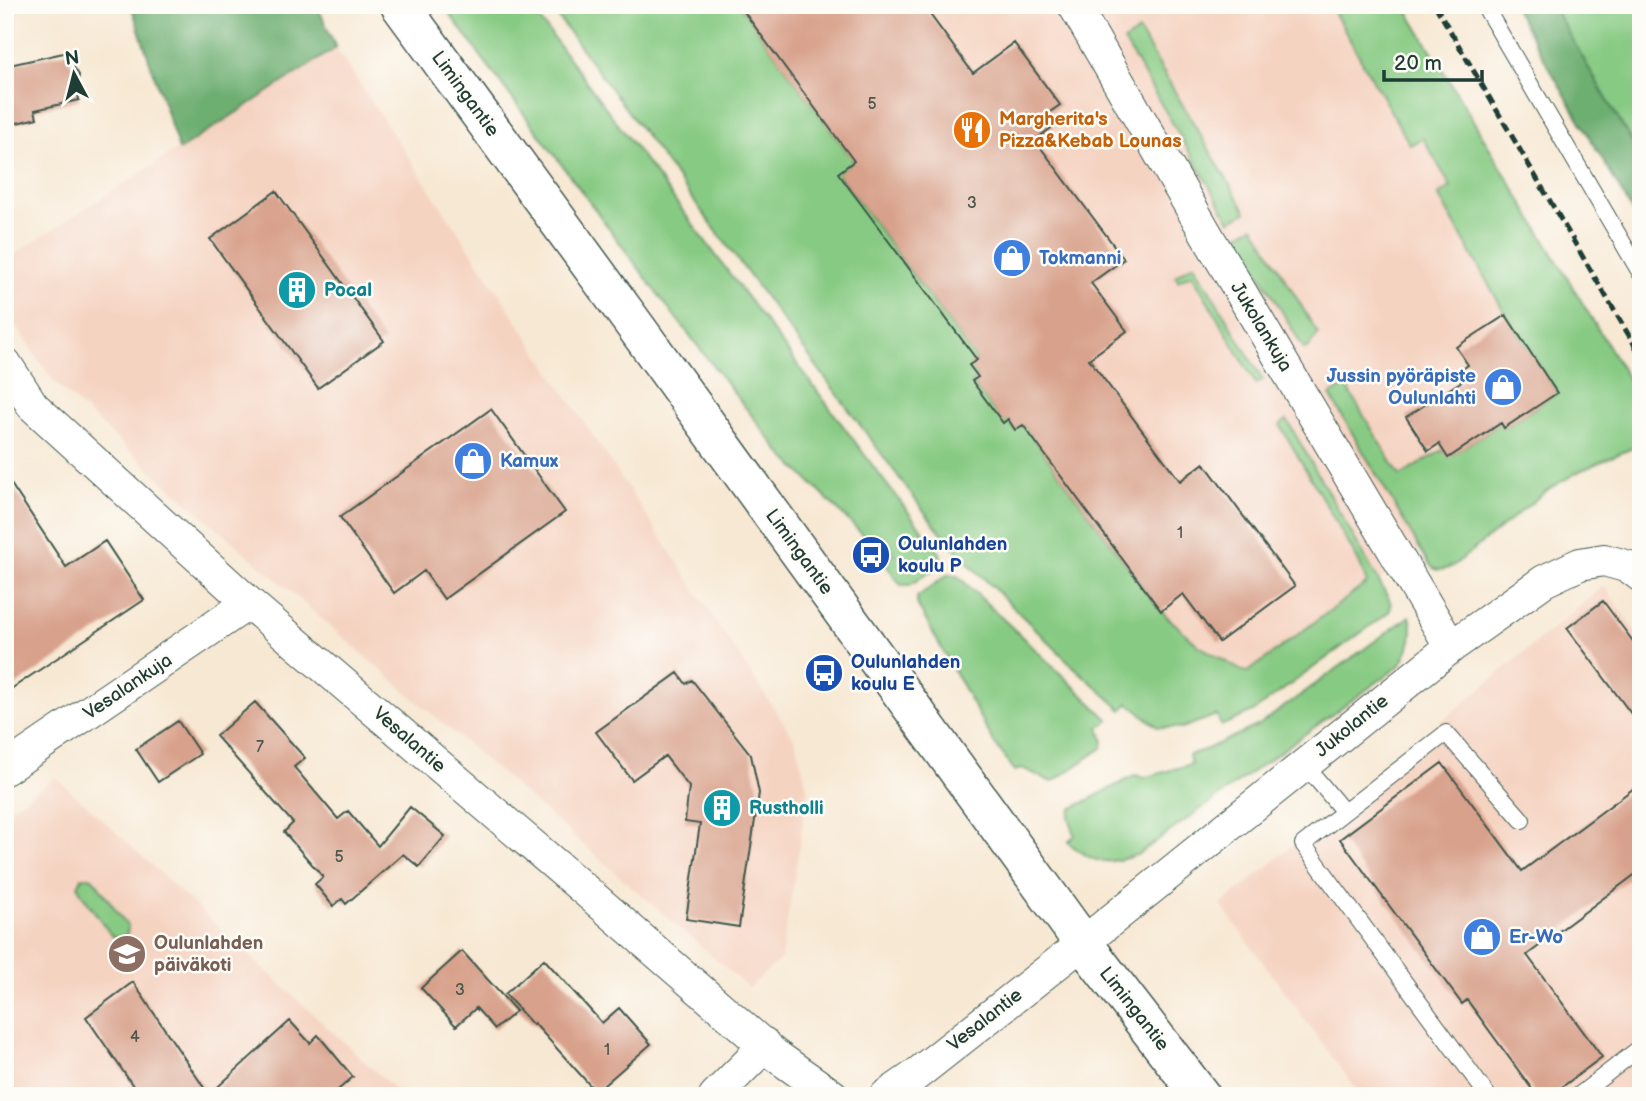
<svg xmlns="http://www.w3.org/2000/svg" width="1646" height="1101" font-family="'Balsamiq Sans',sans-serif">
<style>
.built{fill:#f5d3c1}
.green{fill:#87ca83;stroke:#53845c;stroke-width:2}
.forest{fill:#6dae71;stroke:#467652;stroke-width:2}
.building{fill:#d8a18b}
.lines{fill:none;stroke-linecap:round;stroke-linejoin:round}
.service-casing{stroke:#3f574c;stroke-width:18}
.minor-casing{stroke:#3f574c;stroke-width:34}
.secondary-casing{stroke:#3f574c;stroke-width:41}
.service{stroke:#fff;stroke-width:16}
.minor{stroke:#fff;stroke-width:32}
.secondary{stroke:#fff;stroke-width:38}
.rail{stroke:#1f3d34;stroke-width:5;stroke-dasharray:10 5;stroke-linecap:butt}
.labels{text-anchor:middle;dominant-baseline:central;stroke-width:5;stroke-linejoin:round;paint-order:stroke}
.number-label{font-size:16px;fill:#4d564a}
.street-label{font-size:19px;fill:#1f3d34;stroke:#fdfcf7}
.food-label{font-size:19px;font-weight:bold;fill:#c56008;stroke:#fdfcf7;text-anchor:start}
.shop-label{font-size:19px;font-weight:bold;fill:#366cbe;stroke:#fdfcf7;text-anchor:start}
.culture-label{font-size:19px;font-weight:bold;fill:#0d838f;stroke:#fdfcf7;text-anchor:start}
.transit-label{font-size:19px;font-weight:bold;fill:#164399;stroke:#fdfcf7;text-anchor:start}
.education-label{font-size:19px;font-weight:bold;fill:#785e54;stroke:#fdfcf7;text-anchor:start}
</style>
<rect width="100%" height="100%" fill="#fdfcf7"/>
<filter id="ink" filterUnits="userSpaceOnUse"><feTurbulence type="fractalNoise" baseFrequency=".0143" numOctaves="2"/><feDisplacementMap in="SourceGraphic" scale="14" xChannelSelector="R" yChannelSelector="G"/><feConvolveMatrix kernelMatrix="1 2 1 2 8 2 1 2 1" color-interpolation-filters="sRGB"/></filter>
<filter id="wash" filterUnits="userSpaceOnUse"><feTurbulence type="fractalNoise" baseFrequency=".00686" numOctaves="4" result="noise"/><feDisplacementMap in="SourceGraphic" scale="28" xChannelSelector="R" yChannelSelector="G"/><feGaussianBlur stdDeviation="1.57" result="paint"/><feColorMatrix in="noise" values="0 0 0 0 0 0 0 0 0 0 0 0 0 0 0 0 0 1.4 0 .05"/><feComposite in="paint" operator="in"/></filter>
<g filter="url(#wash)">
<rect width="100%" height="100%" fill="#f7e8d3"/>
<path class="built" d="M649,5H1347L1580,401L1420,549L1247,682L1049,585Z
M336,48L795,740L808,791L781,958L749,988L174,491L54,382L5,311V260Z
M1604,586L1641,640V1096H1361L1221,905Z
M56,777L402,1096H5V812Z"/>
<path class="green" d="M443,5H529L885,482L940,553L941,558L938,566L910,585H901L884,562L894,554L880,535L870,542L780,452L663,301Z
M549,5H739L854,161L838,174L977,360L970,365L978,377L972,382L1003,422L1008,419L1015,430L1023,425L1161,611L1198,645L1242,671L1248,672L1367,583L1359,562L1280,425L1287,420L1390,601L1391,607L1389,612L1253,712L1221,726L1217,715L1182,728L1158,727L1128,703L1122,710L1074,667L961,556L926,514Z
M1330,5H1404L1641,401V437L1635,447L1582,470L1550,488L1453,566C1432,576 1430,565 1420,549L1330,395L1346,386L1400,476L1443,450L1449,457L1501,423L1504,428L1557,393L1506,315L1438,195L1451,187L1423,138L1410,145Z
M1552,5H1641V158Z
M1139,31L1246,212L1230,221L1124,41Z
M1254,226L1318,334L1309,347L1304,349L1237,235Z
M1194,264L1263,380L1256,384L1192,274L1178,281L1175,276Z
M951,574L959,577L1109,720L1099,728L1103,740L1102,748L1052,782L1022,768L1015,771L993,741L917,604V597L947,575Z
M1410,616C1415,635 1410,652 1398,667L1137,855C1104,865 1094,865 1068,842L1075,835L1069,817L1071,809L1136,775L1144,778L1191,764L1189,755L1207,749L1259,725Z
M82,877H91L96,882L128,927L127,934L118,939L111,935L81,893L78,886Z"/>
<path class="forest" d="M131,5H317L336,48L179,150Z
M1513,5H1552L1641,158V226Z"/>
<g id="blocks">
<path class="building" d="M739,5H923L973,73L1014,43L1060,105L1047,114L1055,125L1035,140L1124,259L1091,283L1127,331L1089,359L1180,481L1204,463L1295,586L1219,642L1183,594L1161,611L1023,425L1015,430L1008,419L1003,423L972,381L978,377L969,365L977,360L838,173L854,161Z
M68,52L70,62L79,75L77,87L79,100L35,110L37,118L5,126V66Z
M276,191L384,341L318,388L210,239Z
M1506,315L1557,393L1504,428L1501,423L1448,458L1439,444L1428,451L1406,417L1462,381L1457,373L1468,365L1456,347Z
M491,409L565,512L444,599L424,571L394,593L340,517Z
M5,475L66,567L105,541L144,600L5,693Z
M1603,601L1641,652V727L1567,628Z
M678,673L686,684L692,680L751,755L759,793L739,927L686,919L700,824L685,822L689,787L665,756L632,780L596,732Z
M255,702L305,758L294,767L338,819L348,811L378,846L410,807L445,836L419,867L403,854L346,904L342,899L333,906L315,884L323,877L284,832L293,823L216,736Z
M178,721L200,754L158,782L136,749Z
M1442,763L1522,871L1641,783V870L1527,955L1602,1057L1550,1096H1537L1467,1000L1462,1004L1340,839Z
M462,951L516,1011L495,1029L476,1008L456,1026L421,988Z
M544,959L602,1023L619,1008L651,1044L596,1092L534,1023L533,1025L505,994Z
M133,982L209,1095L290,1021L310,1043L318,1035L353,1077L331,1096H140L86,1017Z"/>
</g>
</g>
<g filter="url(#ink)">
<use href="#blocks" fill-opacity="0" stroke="#3f574c" stroke-width="2"/>
<g class="lines">
<g class="service-casing">
<path id="service" d="M1484,5L1641,274
M1305,765L1344,812
M1488,1096L1303,844L1446,733L1522,820
M1578,1096L1641,1047"/>
</g>
<g class="minor-casing">
<path id="minor" d="M1074,5L1211,242L1451,647
M5,363L33,406L249,603L593,897L775,1055L833,1096
M5,769L249,603
M715,1096L751,1060L763,1043
M886,1096L912,1078L1083,943L1451,647L1544,581L1580,564L1604,560L1629,567L1641,576"/>
</g>
<g class="secondary-casing">
<path id="secondary" d="M400,5L633,323L1083,943L1201,1096"/>
</g>
<use href="#service" class="service"/>
<use href="#minor" class="minor"/>
<use href="#secondary" class="secondary"/>
<path class="rail" d="M1435,5L1641,356"/>
</g>
</g>
<defs>
<g id="restaurant-disc" transform="scale(2.0125)"><circle r="9.5" fill="#e8710a" stroke="#fdfcf7"/><path d="M-5-6h1v4h1v-4h1v4h1v-4h1v5L-1.5 .5V6h-2V.5L-5-1ZM5-6V6H3V1.5H1.5Q1.5-4 5-6Z" fill="#fff"/></g>
<g id="shop-disc" transform="scale(2.0125)"><circle r="9.5" fill="#3f7fe0" stroke="#fdfcf7"/><path d="M-5-2.5h2.3a2.7 3.5 0 0 1 5.4 0H5L5.5 6h-11ZM-1.5-2.5h3a1.5 2.3 0 0 0-3 0Z" fill="#fff"/></g>
<g id="building-disc" transform="scale(2.0125)"><circle r="9.5" fill="#0f9aa8" stroke="#fdfcf7"/><path d="M-4-6H4V6H1V3H-1V6H-4ZM-2.5-4.3h1.7v1.8h-1.7ZM.8-4.3h1.7v1.8H.8ZM-2.5-1h1.7V.8h-1.7ZM.8-1h1.7V.8H.8Z" fill="#fff"/></g>
<g id="bus-disc" transform="scale(2.0125)"><circle r="9.5" fill="#1a4fb4" stroke="#fdfcf7"/><path d="M-5-6H5V4H4V6H2V4H-2V6H-4V4H-5ZM-3.5-4V0h7V-4ZM-3.5 1.2v1.5H-2V1.2ZM2 1.2v1.5H3.5V1.2Z" fill="#fff"/></g>
<g id="school-disc" transform="scale(2.0125)"><circle r="9.5" fill="#8d6e63" stroke="#fdfcf7"/><path d="M0-5L7-2L0 1L-7-2ZM-4 1L0 2.5L4 1V4Q0 6-4 4Z" fill="#fff"/></g>
</defs>
<g fill-rule="evenodd">
<use href="#restaurant-disc" x="972" y="130"/>
<use href="#shop-disc" x="1012" y="258"/>
<use href="#building-disc" x="297" y="290"/>
<use href="#shop-disc" x="1503" y="387"/>
<use href="#shop-disc" x="473" y="461"/>
<use href="#bus-disc" x="871" y="555"/>
<use href="#bus-disc" x="824" y="673"/>
<use href="#building-disc" x="722" y="808"/>
<use href="#shop-disc" x="1482" y="937"/>
<use href="#school-disc" x="127" y="954"/>
</g>
<g class="labels">
<g class="number-label">
<text x="872" y="104">5</text>
<text x="972" y="203">3</text>
<text x="1180" y="533">1</text>
<text x="260" y="747">7</text>
<text x="339" y="857">5</text>
<text x="460" y="990">3</text>
<text x="135" y="1037">4</text>
<text x="607" y="1050">1</text>
</g>
<g class="street-label">
<text transform="translate(465 94) rotate(54)">Limingantie</text>
<text transform="translate(1261 327) rotate(59)">Jukolankuja</text>
<text transform="translate(799 552) rotate(54)">Limingantie</text>
<text transform="translate(128 687) rotate(-34)">Vesalankuja</text>
<text transform="translate(1352 726) rotate(-39)">Jukolantie</text>
<text transform="translate(409 740) rotate(41)">Vesalantie</text>
<text transform="translate(1134 1009) rotate(52)">Limingantie</text>
<text transform="translate(985 1020) rotate(-38)">Vesalantie</text>
</g>
<g class="food-label">
<text x="999" y="119">Margherita's<tspan x="999" dy="22">Pizza&amp;Kebab Lounas</tspan></text>
</g>
<g class="shop-label">
<text x="1039" y="258">Tokmanni</text>
<text x="1476" y="376" text-anchor="end">Jussin pyöräpiste<tspan x="1476" dy="22">Oulunlahti</tspan></text>
<text x="500" y="461">Kamux</text>
<text x="1509" y="937">Er-Wo</text>
</g>
<g class="culture-label">
<text x="324" y="290">Pocal</text>
<text x="749" y="808">Rustholli</text>
</g>
<g class="transit-label">
<text x="898" y="544">Oulunlahden<tspan x="898" dy="22">koulu P</tspan></text>
<text x="851" y="662">Oulunlahden<tspan x="851" dy="22">koulu E</tspan></text>
</g>
<g class="education-label">
<text x="154" y="943">Oulunlahden<tspan x="154" dy="22">päiväkoti</tspan></text>
</g>
</g>
<rect width="1646" height="1101" fill="none" stroke="#fdfcf7" stroke-width="28"/>
<g transform="translate(74 74) rotate(353)" stroke="#fdfcf7" stroke-width="5" paint-order="stroke">
<path d="M0-5L12 26L0 18L-12 26Z" fill="#1f3d34"/>
<text y="-10" font-size="19" font-weight="bold" text-anchor="middle" fill="#1f3d34">N</text>
</g>
<path d="M1384 70v10h98v-10" fill="none" stroke="#1f3d34" stroke-width="3.5"/>
<text x="1394" y="70" font-size="21" fill="#1f3d34" stroke="#fdfcf7" stroke-width="5" paint-order="stroke">20 m</text>
</svg>
